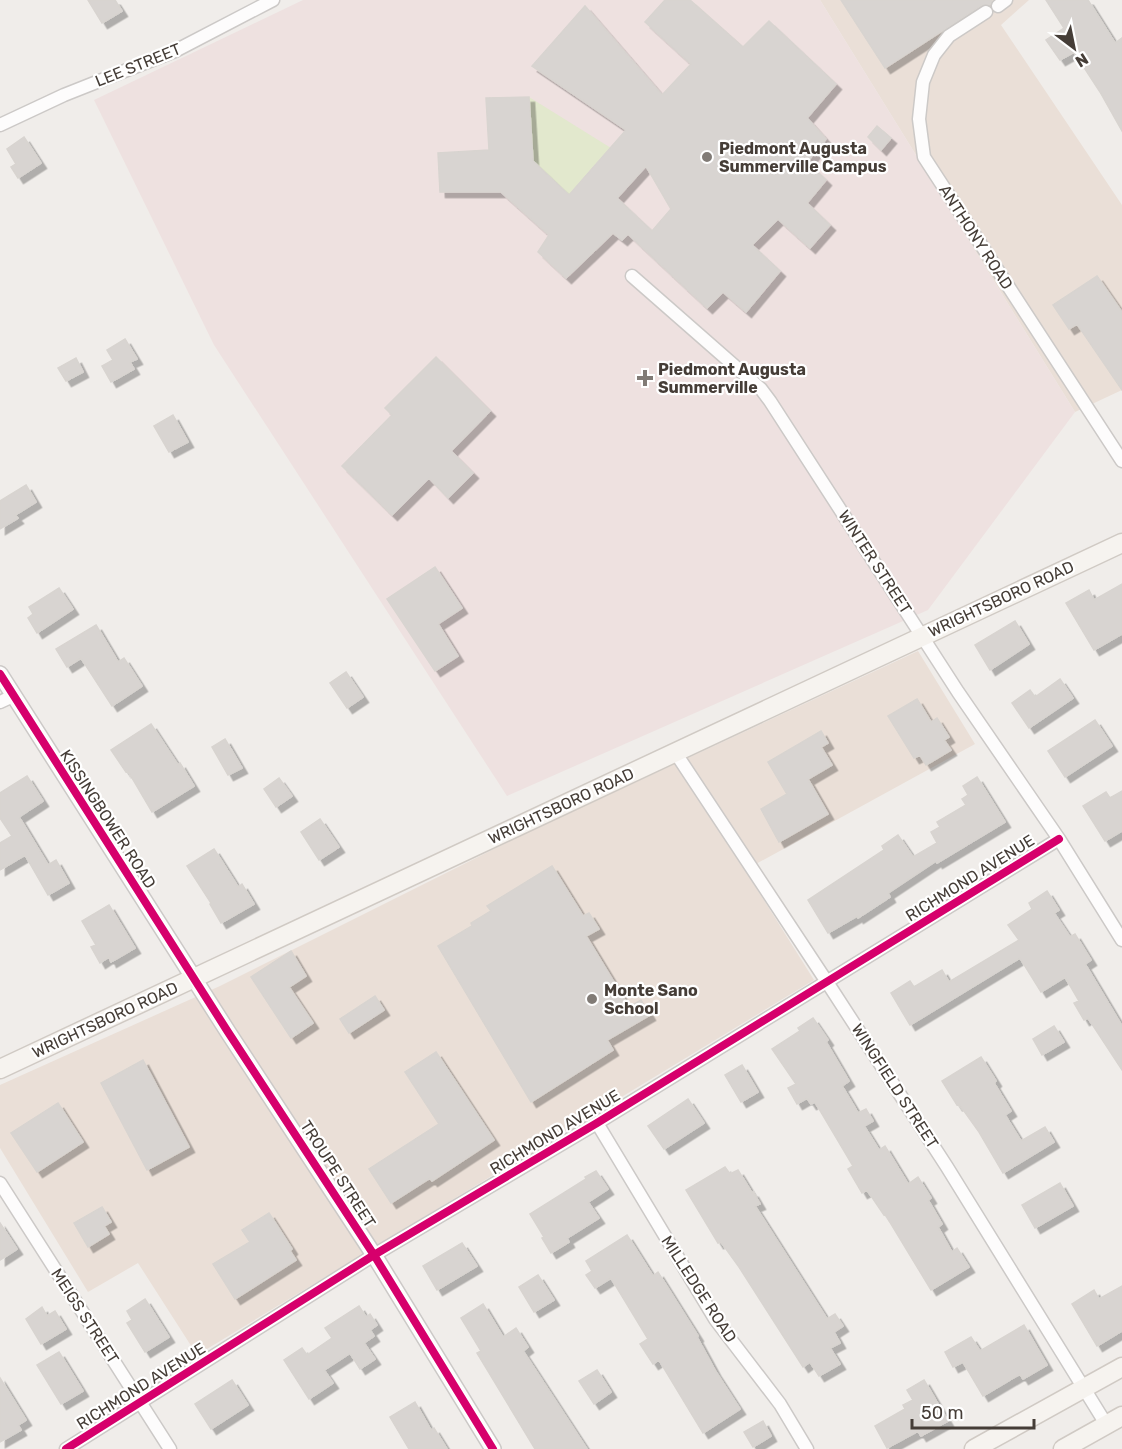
<svg xmlns="http://www.w3.org/2000/svg" width="1122" height="1449" font-family="Rubik,sans-serif">
<style>
.commercial{fill:#eadfd7}
.medical{fill:#eee1e0}
.green{fill:#e2e8cd}
.building{fill:#d8d4d1;stroke:#d8d4d0;stroke-width:1.5;fill-rule:evenodd;filter:url(#shadow)}
.lines{fill:none;stroke-linecap:round;stroke-linejoin:round}
.minor-casing{stroke:#ccc9c7;stroke-width:15}
.tertiary-casing{stroke:#ccc9c7;stroke-width:18}
.secondary-casing{stroke:#d0cac4;stroke-width:21}
.minor{stroke:#fdfcfc;stroke-width:12}
.tertiary{stroke:#fdfcfc;stroke-width:15}
.secondary{stroke:#f6f3ef;stroke-width:18}
.cycleway-casing{stroke:#fff;stroke-width:11}
.cycleway{stroke:#d6006c;stroke-width:8}
.poi-dot{fill:#817b76;stroke:#fff;stroke-width:2}
.labels{text-anchor:middle;dominant-baseline:central;stroke-width:4.5;stroke-linejoin:round;paint-order:stroke}
.street-label{font-size:16px;fill:#453d37;stroke:#fff}
.poi-label{font-size:16px;font-weight:bold;fill:#453d37;stroke:#fff;text-anchor:start}
</style>
<defs>
<filter id="shadow"><feDropShadow dx="5.5" dy="5.5" stdDeviation="0" flood-color="#0004"/></filter>
</defs>
<rect width="100%" height="100%" fill="#f0edea"/>
<path class="commercial" d="M820,0H1029L1001,25L1122,205V390L1075,412Z
M918,651L975,744L745,870L814,980L197,1355L138,1263L88,1292L0,1148V1085L220,986L516,838Z"/>
<path class="medical" d="M303,0H820L1075,412L928,610L507,796L214,345L94,100Z"/>
<path class="green" d="M529,97L611,148L569,195L533,161Z"/>
<path class="building" d="M88,0H115L122,11L102,23Z
M665,0H690L743,47L769,21L836,84L807,118L826,139L807,162L826,180L807,203L830,225L810,248L778,219L752,245L780,271L746,312L723,292L707,308L628,234L622,240L613,233L566,278L538,252L549,235L501,192H440L438,153L489,150L486,98L529,97L533,161L569,195L626,130L532,66L585,6L662,95L691,64L645,22ZM646,166L671,209L652,231L617,198Z
M841,0H992L990,5H982L885,68Z
M1046,0H1088L1115,43L1122,38V131L1100,92L1074,52L1060,60L1046,40L1064,28Z
M877,126L891,138L881,150L868,137Z
M24,137L41,163L18,178L11,167L16,164L7,149Z
M1097,276L1122,312V390L1077,324L1069,329L1053,305Z
M125,339L137,359L130,362L134,369L111,382L102,366L113,360L107,350Z
M436,357L490,411L451,451L473,473L448,498L429,478L392,515L342,466L392,415L385,408Z
M76,358L83,372L66,381L58,368Z
M173,415L188,442L169,452L154,426Z
M26,485L36,502L15,515L18,518L0,529V501Z
M435,567L462,608L438,624L458,656L435,671L387,599Z
M1122,584V634L1094,650L1066,603L1089,590L1094,600Z
M59,588L73,609L37,633L28,618L33,614L29,607Z
M1015,621L1029,644L990,670L975,645Z
M96,625L118,662L124,658L142,686L112,706L81,658L67,667L56,649Z
M346,672L363,697L347,708L330,683Z
M1060,679L1073,698L1029,728L1012,703L1030,690L1035,697Z
M917,699L931,722L937,718L949,737L944,740L951,750L926,765L920,755L914,758L888,716Z
M1095,720L1112,746L1065,777L1048,751Z
M151,724L178,765L180,763L194,786L152,812L128,771L126,772L111,750Z
M821,731L828,743L821,747L832,765L808,779L828,814L779,842L761,809L787,794L768,762Z
M225,739L242,768L228,775L212,747Z
M27,776L43,801L19,817L48,865L56,860L69,883L48,895L25,855L0,870V843L12,836L0,818V793Z
M977,777L1005,822L937,863L936,861L888,893L890,897L858,918L857,916L828,933L808,900L884,850L882,846L898,835L913,857L937,843L931,832L940,827L937,822L966,805L962,799L968,795L963,786Z
M279,778L292,796L276,807L264,789Z
M1122,791V831L1105,841L1083,806L1106,792L1110,798Z
M320,819L339,847L319,860L301,832Z
M214,849L238,887L242,884L254,904L221,923L210,904L211,903L187,866Z
M552,866L583,916L589,913L599,929L586,936L629,1007L641,1000L650,1015L607,1040L613,1050L531,1102L438,946L472,926L471,923L491,911L487,906Z
M1047,891L1059,910L1054,913L1070,937L1075,934L1091,960L1085,964L1122,1026V1070L1088,1018L1084,1020L1074,1003L1079,1001L1065,977L1041,992L1020,958L910,1025L891,993L910,981L914,987L942,970L949,982L1019,940L1008,925L1032,909L1029,903Z
M109,905L135,948L111,962L109,957L100,963L91,947L96,945L82,921Z
M291,951L306,976L289,987L313,1023L291,1038L251,977Z
M375,996L384,1010L349,1033L340,1019Z
M813,1018L828,1040L826,1042L849,1081L842,1086L858,1113L866,1109L873,1121L864,1126L879,1150L885,1146L908,1184L918,1177L931,1198L928,1200L942,1224L938,1227L952,1252L957,1248L969,1267L931,1290L885,1214L884,1215L867,1190L862,1193L848,1169L853,1166L815,1102L811,1104L807,1098L797,1104L788,1088L796,1084L772,1049L800,1031L798,1028Z
M1054,1026L1064,1042L1042,1055L1033,1039Z
M436,1052L494,1140L432,1181L430,1178L391,1203L369,1169L439,1124L405,1072Z
M981,1057L996,1081L994,1083L1011,1111L1005,1115L1021,1141L1045,1127L1054,1142L1003,1173L979,1132L959,1104L957,1105L942,1081Z
M143,1060L189,1147L147,1170L101,1083Z
M742,1065L758,1092L741,1102L725,1075Z
M688,1099L704,1123L664,1149L648,1126Z
M58,1103L83,1142L37,1172L11,1133Z
M725,1167L730,1174L738,1170L752,1193L753,1192L760,1204L755,1206L827,1319L835,1314L843,1326L834,1332L840,1343L830,1348L840,1364L819,1376L810,1362L803,1367L739,1267L721,1242L718,1243L686,1190Z
M596,1171L608,1189L588,1202L599,1218L567,1238L569,1242L551,1253L542,1238L544,1237L530,1214L586,1179L585,1177Z
M1060,1183L1073,1206L1035,1228L1022,1205Z
M102,1207L111,1222L104,1226L109,1234L88,1247L74,1223Z
M269,1213L292,1249L290,1251L296,1260L235,1299L213,1264L250,1242L242,1230Z
M0,1223L17,1249L0,1260Z
M627,1235L653,1276L658,1272L698,1336L697,1337L716,1372L740,1409L703,1433L659,1360L653,1364L640,1344L648,1339L611,1278L595,1288L586,1275L592,1271L586,1261Z
M462,1243L477,1266L437,1290L423,1266Z
M538,1275L554,1300L534,1312L519,1287Z
M1122,1286V1331L1097,1346L1072,1304L1094,1290L1099,1299Z
M145,1299L169,1337L145,1352L127,1323L132,1320L127,1311Z
M483,1304L503,1337L516,1328L528,1347L523,1351L587,1449H535L477,1353L481,1351L461,1318Z
M359,1306L366,1317L370,1314L377,1325L370,1330L374,1336L364,1343L375,1359L360,1369L350,1353L324,1370L333,1383L309,1399L284,1360L302,1348L307,1355L332,1338L325,1328Z
M42,1307L47,1316L55,1311L66,1329L41,1344L26,1319Z
M1024,1325L1047,1365L1023,1379L1020,1374L983,1396L963,1362L953,1367L945,1352L971,1337L980,1351Z
M59,1352L83,1391L61,1404L37,1365Z
M597,1370L611,1392L594,1404L579,1381Z
M0,1378L26,1420L18,1425L21,1430L0,1442Z
M232,1380L248,1405L211,1429L195,1404Z
M924,1380L948,1421L921,1436L918,1431L887,1448L875,1426L905,1409L903,1405L913,1400L907,1390Z
M415,1402L431,1430L434,1428L447,1449H409L390,1417Z
M763,1421L771,1436L753,1447L744,1432Z"/>
<g class="lines">
<g class="minor-casing">
<path id="minor" d="M998,6L1006,0
M986,12L949,36L934,55L923,82L919,119L924,157L1122,461
M0,125L64,95L175,51L273,0
M632,276L761,389L770,401L958,692L1059,839L1122,940
M0,702L13,696
M675,752L827,982L947,1167L1106,1424
M597,1123L715,1319L780,1404L807,1449
M0,1183L170,1449
M66,1449L374,1255L597,1123L1059,839"/>
</g>
<g class="tertiary-casing">
<path id="tertiary" d="M0,674L228,1032L374,1255L493,1449"/>
</g>
<g class="secondary-casing">
<path id="secondary" d="M0,1069L1122,543
M974,1449L1122,1367
M1063,1449L1122,1416"/>
</g>
<use href="#minor" class="minor"/>
<use href="#tertiary" class="tertiary"/>
<use href="#secondary" class="secondary"/>
<g class="cycleway-casing">
<path id="cycleway" d="M0,674L228,1032L374,1255L493,1449
M66,1449L374,1255L597,1123L1059,839"/>
</g>
<use href="#cycleway" class="cycleway"/>
</g>
<g class="poi-dot">
<circle cx="707" cy="157" r="6"/>
<path d="M642 369h6v6h6v6h-6v6h-6v-6h-6v-6h6z"/>
<circle cx="592" cy="999" r="6"/>
</g>
<g class="labels">
<g class="street-label">
<text transform="translate(138 65) rotate(-22)">LEE STREET</text>
<text transform="translate(976 237) rotate(57)">ANTHONY ROAD</text>
<text transform="translate(875 562) rotate(57)">WINTER STREET</text>
<text transform="translate(1001 599) rotate(-25)">WRIGHTSBORO ROAD</text>
<text transform="translate(561 806) rotate(-25)">WRIGHTSBORO ROAD</text>
<text transform="translate(108 819) rotate(57)">KISSINGBOWER ROAD</text>
<text transform="translate(970 878) rotate(-32)">RICHMOND AVENUE</text>
<text transform="translate(105 1020) rotate(-25)">WRIGHTSBORO ROAD</text>
<text transform="translate(895 1086) rotate(57)">WINGFIELD STREET</text>
<text transform="translate(555 1132) rotate(-31)">RICHMOND AVENUE</text>
<text transform="translate(338 1174) rotate(57)">TROUPE STREET</text>
<text transform="translate(699 1289) rotate(57)">MILLEDGE ROAD</text>
<text transform="translate(85 1316) rotate(57)">MEIGS STREET</text>
<text transform="translate(141 1386) rotate(-32)">RICHMOND AVENUE</text>
</g>
<g class="poi-label">
<text x="719" y="148">Piedmont Augusta<tspan x="719" dy="18">Summerville Campus</tspan></text>
<text x="658" y="369">Piedmont Augusta<tspan x="658" dy="18">Summerville</tspan></text>
<text x="604" y="990">Monte Sano<tspan x="604" dy="18">School</tspan></text>
</g>
</g>
<g transform="translate(1074 48) rotate(148)" stroke="#ffffff" stroke-width="4.5" paint-order="stroke">
<path d="M0-4.5L10 22L0 15L-10 22Z" fill="#453d37"/>
<text y="-9" font-size="16" font-weight="bold" text-anchor="middle" fill="#453d37">N</text>
</g>
<path d="M912 1419v9h122v-9" fill="none" stroke="#453d37" stroke-width="3"/>
<text x="921" y="1419" font-size="18" fill="#453d37" stroke="#ffffff" stroke-width="4.5" paint-order="stroke">50 m</text>
</svg>
